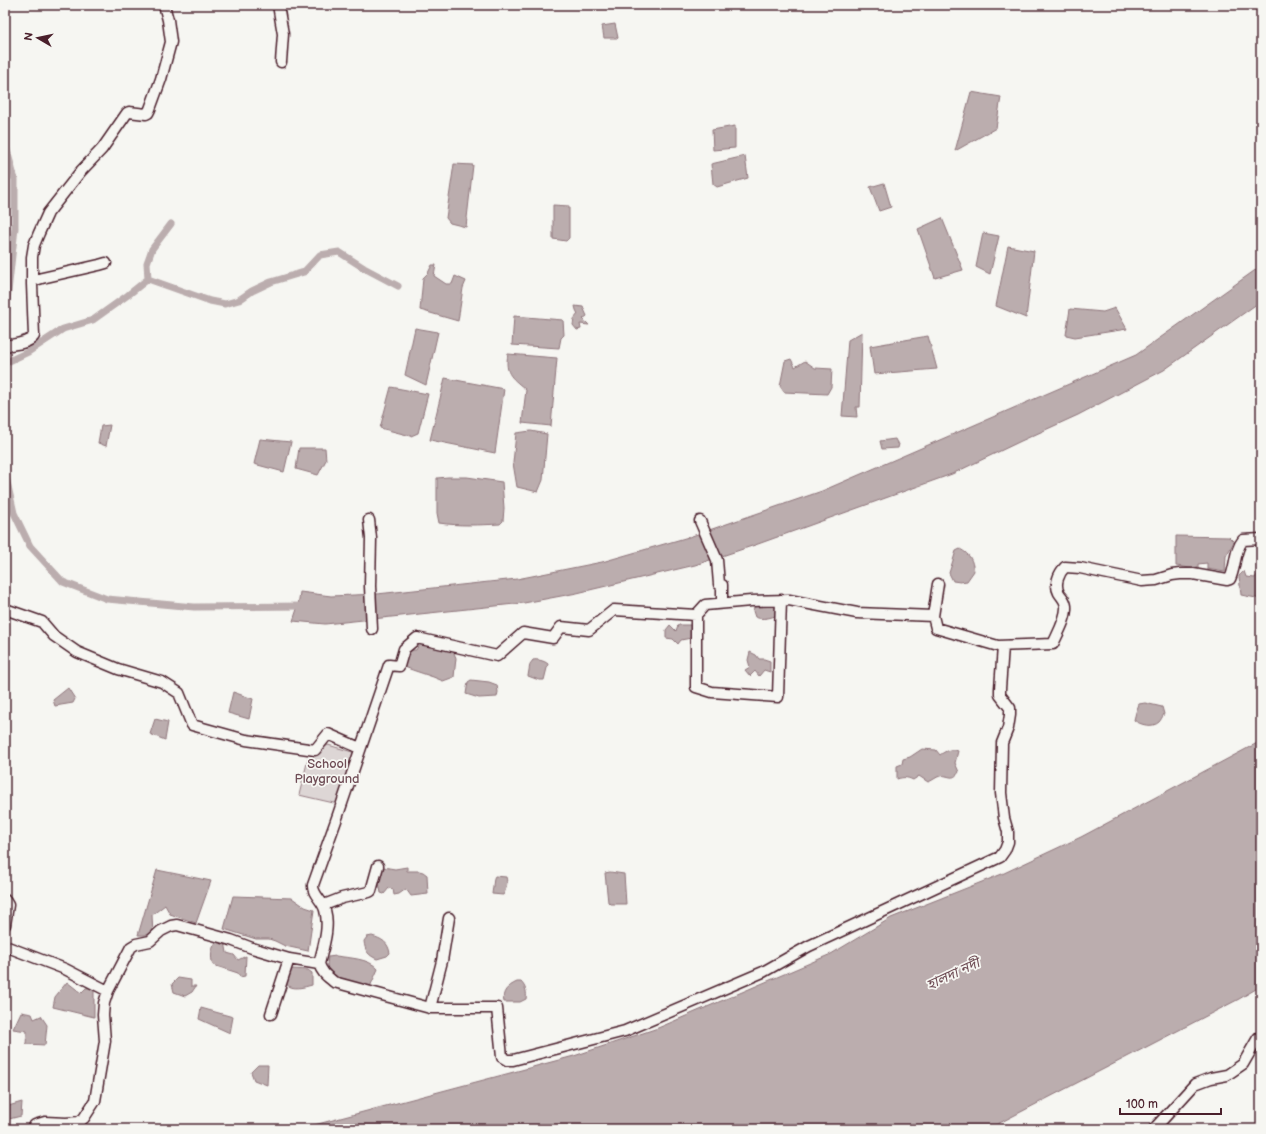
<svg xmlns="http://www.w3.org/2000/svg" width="1266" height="1134" font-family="'Balsamiq Sans','Noto Sans Bengali',sans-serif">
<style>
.green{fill:#ddd6d5;stroke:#947a80}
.water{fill:#bbadae;stroke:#8e747a}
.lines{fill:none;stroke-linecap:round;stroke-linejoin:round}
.canal{stroke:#bbadae;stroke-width:7}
.minor-casing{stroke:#4a1f2b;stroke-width:13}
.minor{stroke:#f6f6f2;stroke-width:10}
.labels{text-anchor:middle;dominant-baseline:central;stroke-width:3.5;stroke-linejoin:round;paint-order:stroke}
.park-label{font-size:13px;fill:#6f4d56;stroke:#f6f6f2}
.water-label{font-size:14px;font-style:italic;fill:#6c4a52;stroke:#f6f6f2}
</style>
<rect width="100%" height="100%" fill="#f6f6f2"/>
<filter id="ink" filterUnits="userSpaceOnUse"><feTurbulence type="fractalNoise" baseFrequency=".025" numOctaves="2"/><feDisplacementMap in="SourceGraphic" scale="8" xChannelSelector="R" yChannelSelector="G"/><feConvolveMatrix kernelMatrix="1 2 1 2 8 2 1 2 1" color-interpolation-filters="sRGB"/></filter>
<g filter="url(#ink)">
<path class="green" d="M328,745L356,753L338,804L299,795L308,759Z"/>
<path class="water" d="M615,24L618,38H604L602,26Z
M971,92L1001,97L996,128L955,151Z
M735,126V148L713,150L712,130Z
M745,156L748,178L717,187L713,184L711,164Z
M454,164L473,165L466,227L450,223L446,218Z
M884,183L891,207L879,211L870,187Z
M553,205L569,206V238L566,241L553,239Z
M942,218L963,270L935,278L918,229Z
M983,233L999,236L990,274L976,267Z
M1008,246L1034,251L1026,318L996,306Z
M432,265H436L434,276L446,284H452L455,276L466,281L463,288L458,321L420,310L423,278L428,273Z
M1261,266V301L1164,370L1078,415L1021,441L952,474L758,544L695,565L577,593L524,603L325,624L293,621L298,606L300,592L331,596L377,594L517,579L602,562L692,536L822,491L1136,355Z
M575,306L583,307L587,316L583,319L589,325L580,324L581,329L577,330L573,325L574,319L578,314L576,310Z
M1115,308L1127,329L1075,337L1066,335L1070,309L1103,312Z
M514,316L563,320L564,335L561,338L559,348L512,345Z
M415,328L438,332L426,385L405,375Z
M862,332L860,407H856L857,417L842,416L848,340Z
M928,336L937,369L874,374L870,346Z
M508,354L557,358L551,426L522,423L526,390C513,378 504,375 508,354Z
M791,359L795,367L805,361L815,368L832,369L831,387L827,394L784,392L780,386L785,361Z
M445,378L504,389L495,453L430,440Z
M391,387L428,394L418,433L411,436L380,428Z
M110,425L106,446L98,443L101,426Z
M531,431L547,434L543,480L538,492L517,487L513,463L516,433Z
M260,439L291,442L284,472L254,464Z
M895,439L897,443L899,444L898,448L882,449L880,441Z
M299,448H325L326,460L318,475L296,469Z
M448,477H467L502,482L504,508L503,521L500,524C480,525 459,526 439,523L437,513V478Z
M1176,536L1229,537L1234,542L1226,556L1225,572L1207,569V563L1198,564V569L1176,566Z
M960,549C971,555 972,560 974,571L967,581L960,582L953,581L949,573L956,551Z
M1261,562V599L1241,595L1239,576L1244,571L1246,577L1255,578L1257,575V563Z
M755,604H776L778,615C770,618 762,620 755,617L753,611Z
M670,625L676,631L678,625H692L691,638L681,640L678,644L673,639L666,638V630Z
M421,641L452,648L456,658L454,677L443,681C430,675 416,672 402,666L410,650H416Z
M750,652L756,655L759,659H764L770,661V672L764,670L759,676L755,671L750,676L745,670L750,667L748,660Z
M533,660C537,659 545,661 548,664L544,680H539L528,676L530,664Z
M471,680L489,682L497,685L498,692L497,697L479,698L466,694L468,682Z
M68,688L75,699L73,703L55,706L53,700Z
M233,692L253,699L249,719L228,713Z
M1145,703L1162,707L1164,714C1162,717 1161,720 1159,722C1153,728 1140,725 1134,720L1136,712L1139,704Z
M155,719L168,722L165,740L150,734Z
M1261,741V986L1239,999L988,1129H299L574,1056L658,1028L831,954L891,918L1002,874L1081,837Z
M922,749L936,750L940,755C945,751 951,748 958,751L955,763L959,772C952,782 949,774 940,776C936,777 932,781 928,782L919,776L913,780C907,777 903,777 897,779V766L902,764L903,759L910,757Z
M383,867L395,869L407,867V871H419L423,872L427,875L428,894L411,896L406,889L399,894L394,895L393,889L389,888L384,894L381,893L379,883L381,875L380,869Z
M157,870L211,881L196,923L170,914L165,905L152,915L153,935H138Z
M610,872L624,874L626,904H610L608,902L605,873Z
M495,876L506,877C508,883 506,890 503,895L492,894L494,878Z
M233,896L292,898L305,907L314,910L308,951L285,946L275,941L269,939H256L224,929Z
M372,936C382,939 388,942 390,953L387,956L377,959C368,955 365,951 364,941L367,937Z
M218,940L225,941L227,953L234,955L238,960L246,956L245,976L240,977L238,973L213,965C210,956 211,947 218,940Z
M336,956C348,958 369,958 378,969L369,989L329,975L327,965L328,957Z
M293,969L308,970L312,973V985C304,987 293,991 286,984L289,971Z
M178,978L191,980V986H196L192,992L185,996L174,992L172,984Z
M67,982L81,993L86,988L94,987V1017L53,1007L55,997Z
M517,982H521C526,987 527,993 526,999L520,1002H504C501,992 508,986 517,982Z
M201,1008L233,1017L230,1033L199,1019Z
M21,1012L32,1014L34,1019L41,1016L47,1025L45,1045L26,1044L27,1031L13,1029Z
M258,1065H268L267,1085L254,1080L251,1072Z
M22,1102L21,1116L9,1119L5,1117V1107Z"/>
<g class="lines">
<path class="canal" d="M5,143L15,180V228L5,319
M148,279L147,263L152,249L171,224
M5,363L28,352L63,329L93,320L128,295L148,279L210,301L225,304L239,300L252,291L271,282L304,272L320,255L339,252L364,268L398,286
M5,473L14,513L30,546L63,582L107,599L194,607L306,606"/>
<g class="minor-casing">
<path id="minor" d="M278,5L283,34L281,62
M32,281L42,278L99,265L106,263
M5,346C14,344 28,344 34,336L32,284V257L34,245L39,233L48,213L81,171L102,149L127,113L129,112L146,114L148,113L150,109L161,79L171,42L168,20L164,5
M369,520L371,538L370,586L372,629
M700,521L717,560L719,584L722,585V603
M5,609L42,622L54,636L77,652L118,669L162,682L179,693L192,725L246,740L315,750L328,734L360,748
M696,615V687L712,692L778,697L781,600
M933,616L938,584
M5,900L8,905L5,925
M324,905L342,898L369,892L371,891L378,866
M5,946L65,969L108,991L131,947L136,944L150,941L161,931L171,926L177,925L231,940L252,948L289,959L319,964C323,947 330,928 325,910C323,901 312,894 313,885L338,815L389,665L399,666L404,649L417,638L497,656L523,633L553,638L561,627L589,630L614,610L696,615L705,605L751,601L789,600L857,613L933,616L936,628L998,646L1053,644C1058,633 1067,618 1066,606C1065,599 1062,598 1059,593C1054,584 1059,573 1065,567L1080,568L1142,581L1156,580L1172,575L1180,574H1193L1227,580L1230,579C1236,566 1234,551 1243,540L1261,539
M319,964C322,973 327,976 334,982L430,1008L442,961L449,918
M430,1008H497L502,1057L507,1060H513L625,1031L763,972L809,946L1000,857L1005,850L1008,842V832L1004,818L1001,793L1002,743L1008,728L1010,715V708L1000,695V689L1003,646
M271,1014L289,959
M31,1129L35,1125L45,1122L66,1123L79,1122L84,1118L95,1101L105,1041L103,1015L104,1003L108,991
M1154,1129L1195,1084L1211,1078L1227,1075L1243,1064L1258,1038L1261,1039"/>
</g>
<use href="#minor" class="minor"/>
</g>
</g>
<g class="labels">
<g class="park-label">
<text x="327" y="764">School<tspan x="327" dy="15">Playground</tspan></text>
</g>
<g class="water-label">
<text transform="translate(953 974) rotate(-25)">হালদা নদী</text>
</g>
</g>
<rect width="1266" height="1134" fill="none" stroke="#f6f6f2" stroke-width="20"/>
<rect x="10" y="10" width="1246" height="1114" fill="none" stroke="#4a1f2b" stroke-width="1.5" filter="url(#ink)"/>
<g transform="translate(38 38) rotate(279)" stroke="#f6f6f2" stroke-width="3" paint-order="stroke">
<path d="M0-3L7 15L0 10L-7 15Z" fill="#4a1f2b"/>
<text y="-6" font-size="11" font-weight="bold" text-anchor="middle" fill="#4a1f2b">N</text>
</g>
<path d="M1120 1108v6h101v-6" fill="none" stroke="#4a1f2b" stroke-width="2"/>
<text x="1126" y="1108" font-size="12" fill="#4a1f2b" stroke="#f6f6f2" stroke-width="3" paint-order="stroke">100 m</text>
</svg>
